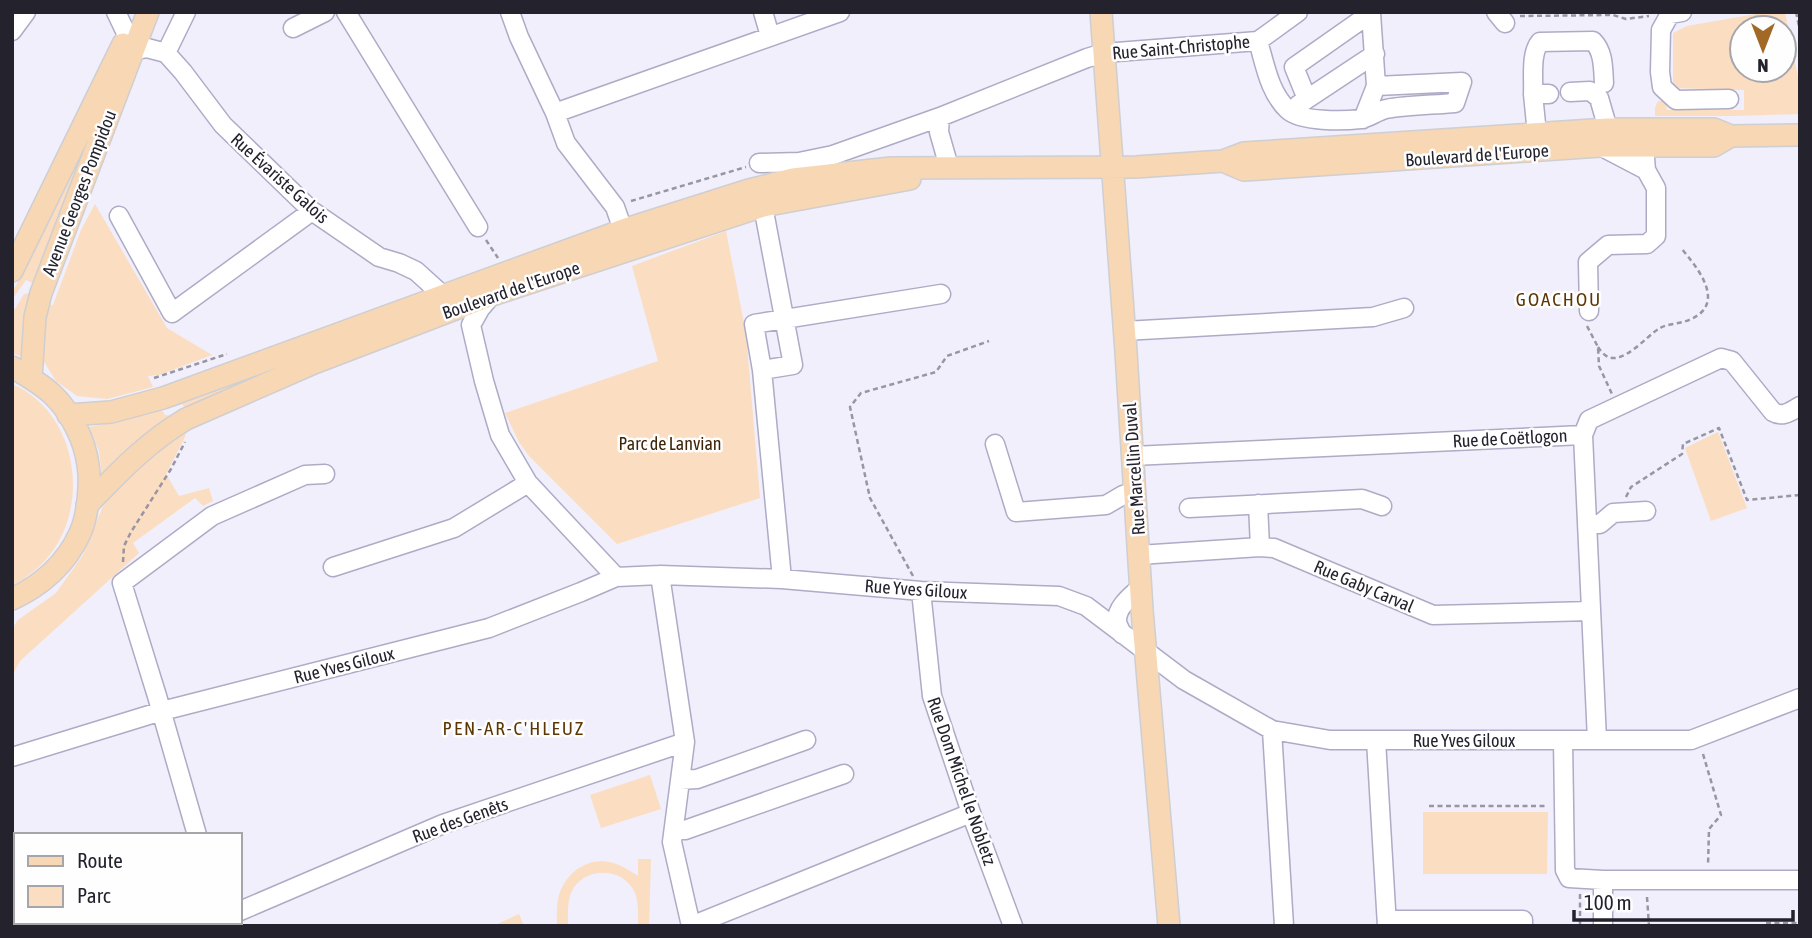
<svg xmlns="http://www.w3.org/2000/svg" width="1812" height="938" font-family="'Asap Condensed',sans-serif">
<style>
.green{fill:#fbddc1;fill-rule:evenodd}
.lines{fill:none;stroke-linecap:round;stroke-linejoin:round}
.minor-casing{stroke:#adabc6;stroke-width:21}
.major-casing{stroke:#cfced1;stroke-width:24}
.path{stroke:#9796a2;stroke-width:2.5;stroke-dasharray:5 3.5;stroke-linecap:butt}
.minor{stroke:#fff;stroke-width:18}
.major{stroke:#f8d7b5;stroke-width:21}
.labels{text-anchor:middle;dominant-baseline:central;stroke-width:5;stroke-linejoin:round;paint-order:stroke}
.street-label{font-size:18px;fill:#23222d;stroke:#fefefe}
.park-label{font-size:18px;fill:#3e2508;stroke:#fefefe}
.neighbourhood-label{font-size:19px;letter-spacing:2px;fill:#5c3603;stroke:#fefefe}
</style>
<rect width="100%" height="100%" fill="#f0effb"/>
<path class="green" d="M1767,12H1785L1800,87V114L1735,116H1655V108L1658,101H1663L1666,104L1667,110H1744V90L1673,88V33L1687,26ZM1742,28H1784V70H1742Z
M139,19L34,284L26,280L14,297H12V292L24,272L69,178Z
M95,204L167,328L212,355L159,375L148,376L153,387L107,399L77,396L56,381L41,357L45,305H53L81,230Z
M726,231L746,333L760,498L617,544L529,456L519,442L505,413L658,361L632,266Z
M30,293L23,325V357L12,353V308L15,309L24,294Z
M290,359L292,364L186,409L182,404L174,407L171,405Z
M12,384C84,415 93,523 35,570C27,576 21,582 12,585Z
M161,409L165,415L174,416L131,447L102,479L99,451L89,427L115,422Z
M186,431L185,437L166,474L179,496L209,488L213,501L203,506L195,498L133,543L139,553L20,661L12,676V629L18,620L56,593L83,555L103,506L134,467Z
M1718,432L1747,508L1711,521L1685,448Z
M650,775L661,809L601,828L590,795Z
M1423,812H1548L1547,874H1423Z
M638,859H651L649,926H638C638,915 639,904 635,893C624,866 582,866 571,893C567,904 568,915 568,926H557C557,915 556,902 560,892C568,871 590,856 613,863C622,865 630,871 638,876Z
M519,914L524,926H493Z"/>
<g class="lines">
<g class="minor-casing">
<path id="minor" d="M116,12L127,35
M346,12L478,227
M510,12L519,37L555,113L566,143L615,207L623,230
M763,12L770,36
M1496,12L1505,23
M1682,12L1670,14L1661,30L1660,72L1662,87L1676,100L1729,99
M293,28L325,12
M12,31L26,12
M1258,41C1265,64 1269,92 1288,110C1301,122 1343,121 1361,119C1369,118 1377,111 1386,109C1408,105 1433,105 1455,103L1462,82L1376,86
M134,50L147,48L166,53L183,72L223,125L312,211L379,257L399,263L416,271L437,290L440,297
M166,53L186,12
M1570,92L1590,91L1599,98L1608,129
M1533,94C1534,79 1530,54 1540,42L1593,41C1604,52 1603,69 1604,83
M1307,99L1294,67L1371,13L1376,86L1363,119
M1298,105L1375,54
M555,113L840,12
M940,117L939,132L949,167
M1537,134L1533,94H1549
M1600,146L1646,170
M759,163L799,162L833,155L940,117L1087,58L1104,53L1258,41L1298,12
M119,216L172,313L312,211
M492,295L480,309L471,325L484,381L500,435L528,483L616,577
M1589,311L1588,262L1608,245L1647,244L1656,236V188L1646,170L1644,146
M1124,331L1373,317L1404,308
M762,370L793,365L763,206
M995,444L1016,512L1106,505L1123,495L1135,492
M1133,456L1583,435
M1258,504L1260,547
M1189,508L1362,499L1382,506
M1588,524H1600L1613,513L1646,511
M1139,555L1260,547L1274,548L1433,615L1591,611
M333,567L454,528L528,483
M660,575L685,742L672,842L691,926
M782,579L762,370L754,324L941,294
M921,591L932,696L971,813L1013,926
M1122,634C1121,630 1118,627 1117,622C1116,607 1131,596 1141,587
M1272,730L1284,926
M1376,740L1387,926
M1563,740L1565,870L1569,878L1603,880H1800
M1597,740L1583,435L1589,420L1721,358L1732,361L1773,412C1783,418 1791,411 1800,406
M12,757L162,711L489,628L581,592L616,577L660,575L782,579L921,591L1059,596L1086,606L1184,680L1272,730L1330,740H1691L1800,698
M680,780L697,779L806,740
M674,829L685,830L844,774
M197,835L157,696L122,583L212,516L305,475L325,474
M240,911L443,824L685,742
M1387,920H1523V926
M213,922V926
M25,926L30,924V926
M691,926L971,813
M1603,926V880"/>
</g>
<g class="major-casing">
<path id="major" d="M1101,12L1126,352L1142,610L1169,926
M1223,161L1244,170L1600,146H1714L1731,136
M12,271L123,44
M12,367C26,375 40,383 52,394C70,411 85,440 88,465C91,483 88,516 80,533C67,563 41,586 12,599
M31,378L35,317L41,293L148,12
M68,415L111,412L163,398L623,230L749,190L793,179L891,168L1136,167L1223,161L1244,153L1608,129H1714L1731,136L1800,135
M87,505C119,472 146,443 186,419L314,363L492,295L763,206L910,179"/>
</g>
<path class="path" d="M1796,12L1800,31
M1520,16L1613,15L1626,19L1649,16
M631,201L746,167
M486,240L498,258
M1587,326L1598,347L1599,366L1612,394
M1598,347C1600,350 1602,353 1605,355C1622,368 1647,335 1660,328C1669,323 1682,324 1691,319C1727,303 1697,267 1681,248
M154,378L227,354
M1626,497L1631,487L1682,454L1683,444L1719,428L1747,500L1800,495
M123,562L124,546L131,532L171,469L185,442
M913,576L870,498L850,407L861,393L936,372L947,356L989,341
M1703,754L1721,815L1709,829L1708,866
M1429,806H1547
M1580,894V926
M1647,897L1649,926
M1766,923H1800"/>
<use href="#minor" class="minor"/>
<use href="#major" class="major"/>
</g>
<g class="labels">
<g class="street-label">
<text transform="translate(1181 47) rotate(-5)">Rue Saint-Christophe</text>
<text transform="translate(1477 155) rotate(-4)">Boulevard de l'Europe</text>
<text transform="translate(280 178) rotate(42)">Rue Évariste Galois</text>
<text transform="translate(79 193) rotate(-69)">Avenue Georges Pompidou</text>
<text transform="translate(511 290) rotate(-19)">Boulevard de l'Europe</text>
<text transform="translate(1510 438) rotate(-3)">Rue de Coëtlogon</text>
<text transform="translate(1134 469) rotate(-94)">Rue Marcellin Duval</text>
<text transform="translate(1364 586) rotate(23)">Rue Gaby Carval</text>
<text transform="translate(916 589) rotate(4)">Rue Yves Giloux</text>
<text transform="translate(344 665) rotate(-14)">Rue Yves Giloux</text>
<text x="1464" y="740">Rue Yves Giloux</text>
<text transform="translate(962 781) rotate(71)">Rue Dom Michel le Nobletz</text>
<text transform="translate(460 820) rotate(-20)">Rue des Genêts</text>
</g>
<g class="park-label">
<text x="670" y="443">Parc de Lanvian</text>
</g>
<g class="neighbourhood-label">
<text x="1559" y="299">GOACHOU</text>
<text x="514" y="728">PEN-AR-C'HLEUZ</text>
</g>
</g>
<rect width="1812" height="938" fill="none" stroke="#23222d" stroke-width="28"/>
<rect x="14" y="833" width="228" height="91" fill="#fefefe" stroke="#a6a6aa" stroke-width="2"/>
<rect x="28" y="856" width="35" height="10" fill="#f8d7b5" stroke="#a6a6aa" stroke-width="2"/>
<text x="77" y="868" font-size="21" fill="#23222d">Route</text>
<rect x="28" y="886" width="35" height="21" fill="#fbddc1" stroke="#a6a6aa" stroke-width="2"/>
<text x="77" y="903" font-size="21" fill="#23222d">Parc</text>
<g transform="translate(1763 49) rotate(180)"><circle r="33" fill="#fefefe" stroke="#a6a6aa" stroke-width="2"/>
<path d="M0-5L12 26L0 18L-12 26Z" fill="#a16826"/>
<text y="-10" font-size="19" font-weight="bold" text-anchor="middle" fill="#23222d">N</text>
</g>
<path d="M1574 910v10h219v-10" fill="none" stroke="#23222d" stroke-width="3.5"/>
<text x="1584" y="910" font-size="21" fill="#23222d" stroke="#fefefe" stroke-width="5" paint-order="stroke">100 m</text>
</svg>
